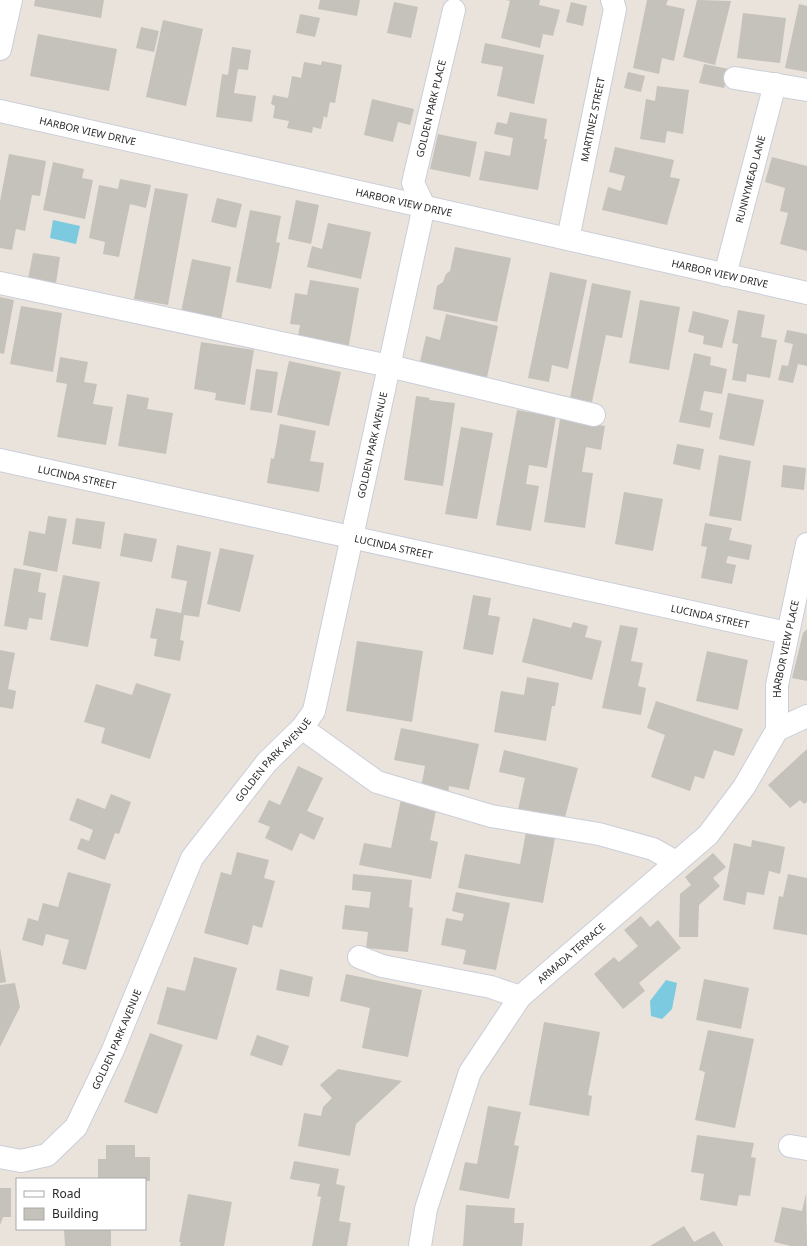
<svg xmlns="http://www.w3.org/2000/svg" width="807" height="1246" font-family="'Noto Sans',sans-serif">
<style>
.water{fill:#7bcae0}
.building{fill:#c5c1bb}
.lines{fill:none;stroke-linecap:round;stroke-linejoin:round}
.minor-casing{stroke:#cbced9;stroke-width:24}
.minor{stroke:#fff;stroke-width:22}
.labels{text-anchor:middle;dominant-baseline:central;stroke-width:3.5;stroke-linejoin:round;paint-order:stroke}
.street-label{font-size:10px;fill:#292929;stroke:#fff}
</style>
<rect width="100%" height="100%" fill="#e9e3dc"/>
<path class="water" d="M53,220L80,226L76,244L50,238Z
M666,980L677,983L672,1009L662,1019L651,1016L650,1001Z"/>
<path class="building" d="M35,0H104L101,18L34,6Z
M320,0H360L357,16L318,9Z
M506,0H540L539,5L560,10L553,36L543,34L540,48L501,38L510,1Z
M647,0H668L666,5L685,9L674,61L662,58L659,74L633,68Z
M697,0L731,1L715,65L683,57Z
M394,2L418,7L411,38L387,33Z
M571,2L587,6L583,26L566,22Z
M799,4L807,6V72L785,68Z
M743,13L786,18L780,63L737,58Z
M300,14L320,18L315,37L296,33Z
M163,20L203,29L186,106L146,97Z
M141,27L159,31L154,52L136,48Z
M38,34L117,49L109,91L30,76Z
M485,43L544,55L534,104L497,96L503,67L481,63Z
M232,47L251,50L248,70L238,69L234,93L256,96L252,122L216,117L222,74L228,75Z
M322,61L342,65L335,103L330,102L327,118L324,116L321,129L313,127L312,133L287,128L289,121L273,118L275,106L271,104L273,95L288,98L292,76L301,78L304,62L321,65Z
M704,64L729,69L724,88L699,83Z
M628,72L645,76L641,92L624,88Z
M657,86L689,90L683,134L667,131L665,143L640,139L646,99L655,101Z
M372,99L414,109L410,125L398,122L393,142L364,135Z
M510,112L547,119L544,139H547L538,190L479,180L485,151L510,156L513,138L494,134L497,122L507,124Z
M438,134L477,142L470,177L430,169Z
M615,147L674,160L670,177L680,179L667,225L602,210L608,187L621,191L625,176L609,172Z
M9,154L46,161L40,196L32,195L25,231L16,229L12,250L0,248V201Z
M772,157L807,166V251L780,244L788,213L780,211L785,188L765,182Z
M53,162L84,169L82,178L93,180L85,219L43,210Z
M120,179L151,185L146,208L130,204L119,257L103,254L105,242L89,238L99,185L118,189Z
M155,188L188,194L168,305L134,299Z
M217,198L242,204L236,228L211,222Z
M296,200L319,205L311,244L288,239Z
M250,210L281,216L276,242L280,243L271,289L236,282Z
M328,223L371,232L361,279L307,267L312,246L322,249Z
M455,247L511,258L497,322L433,309L437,286L443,282L446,274L450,271Z
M33,253L60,257L56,283L28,279Z
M192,259L231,267L221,320L181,312Z
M550,272L587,280L568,369L552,365L549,382L528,378Z
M310,280L359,288L348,350L297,342L300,325L290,324L295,293L307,295Z
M592,283L631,291L622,338L606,335L592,402L570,398Z
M0,297L14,300L4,354L0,353Z
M640,300L680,307L669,370L629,363Z
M21,306L62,313L53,372L10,364Z
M738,310L765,315L761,337L777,340L770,378L747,374L746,382L732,380L738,344L732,343Z
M693,311L729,320L722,348L703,344L704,336L688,332Z
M446,314L498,326L486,382L419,366L426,336L440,340Z
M787,330L807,334V366L798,364L793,383L778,380L782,365L788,366L793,344L784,342Z
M201,342L254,350L245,405L215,400L216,393L194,389Z
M694,353L711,357L710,365L727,369L722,394L704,391L700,410L713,413L710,428L679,422Z
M60,357L88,362L84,382L97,384L93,404L113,407L106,445L57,437L67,384L56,382Z
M289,361L341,372L329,426L277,415Z
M256,369L278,372L272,413L250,410Z
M728,393L764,400L754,446L719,439Z
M127,394L149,398L147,409L173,413L166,454L118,446Z
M416,396L430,398L429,400L455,403L443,486L404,480Z
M517,410L556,417L547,468L529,465L526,484L539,486L531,531L496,525Z
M560,419L605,426L601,450L586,447L582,472L593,473L585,528L544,522Z
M280,424L316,431L310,461L324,463L319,492L267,483L271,458L274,459Z
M461,427L493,433L477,519L445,514Z
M677,444L704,449L700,470L673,464Z
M719,455L751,461L741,521L709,516Z
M783,465L806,468L804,490L781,487Z
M624,492L663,499L653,551L615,544Z
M48,516L67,519L57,572L23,565L29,531L45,534Z
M76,518L105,522L101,549L72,544Z
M705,523L732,528L729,540L752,545L749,560L728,556L726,563L736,565L732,584L701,578L707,547L701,546Z
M124,533L157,539L152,562L120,556Z
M177,545L211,552L199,617L184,615L180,640L184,641L180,661L154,656L157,639L150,638L156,608L181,613L187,581L171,578Z
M220,548L254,555L240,612L207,604Z
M14,568L41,573L38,592L46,593L42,620L29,618L27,630L4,626Z
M63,575L100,582L88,647L50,640Z
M473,595L491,598L488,615L500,617L493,655L463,649Z
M533,618L571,628L573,622L588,626L585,637L602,641L592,680L522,662Z
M620,625L638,628L631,661L643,663L638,686L646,688L641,715L602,708Z
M807,629V681L792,678L803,633Z
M357,641L423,651L412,722L346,711Z
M0,650L15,653L8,689L16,691L13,709L0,707Z
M707,651L748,660L738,710L696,701Z
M527,677L559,683L555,706H552L546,741L494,732L501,691L524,695Z
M136,683L171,694L150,759L101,743L105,728L84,722L96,684L132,695Z
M656,701L743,729L734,756L714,750L704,779L695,776L690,791L651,777L665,735L647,728Z
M401,728L479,744L469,790L449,786L448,794L421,788L425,766L394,760Z
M807,749V802L804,804L800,800L790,808L768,785Z
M504,750L578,768L564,821L518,810L525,778L499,772Z
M298,766L323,778L307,811L324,818L314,840L300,833L292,851L265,838L270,827L258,822L269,800L280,805Z
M111,794L131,802L119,834L115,833L105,860L77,849L81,838L89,841L93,830L69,820L77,798L105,809Z
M401,799L437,806L430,840L438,842L431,879L359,865L364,843L391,848Z
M526,832L555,838L543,903L458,888L465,854L520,864Z
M752,840L785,847L780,874L769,871L764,895L747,892L745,905L723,900L734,843L751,847Z
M237,852L269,860L264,878L275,881L262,928L253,925L248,945L204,933L221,872L231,875Z
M713,853L726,867L713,878L720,886L699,905L698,937H679L680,894L691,885L685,877Z
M68,872L111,884L86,970L62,964L69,940L46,934L43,946L22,940L28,918L38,921L43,903L58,907Z
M353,874L412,880L409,907L413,908L408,952L366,948L368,932L342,929L345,905L369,908L371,892L352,890Z
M788,874L807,878V935L773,929L779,896L783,897Z
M456,892L510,903L496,970L463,964L466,950L441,945L446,918L462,921L464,914L452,911Z
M641,916L650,927L658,920L681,948L639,983L645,991L623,1009L594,974L614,957L619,962L638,946L624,930Z
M0,948L6,982L0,983Z
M194,957L237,968L217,1040L157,1024L167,987L185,991Z
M280,969L313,977L309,997L276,990Z
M346,974L422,990L408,1057L362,1048L370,1008L340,1001Z
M704,979L749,988L741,1029L696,1020Z
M15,983L20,1007L0,1047V985Z
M544,1022L600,1032L588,1095L592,1096L589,1116L529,1105Z
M708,1030L754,1039L735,1128L695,1120L705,1072L699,1070Z
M150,1033L183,1045L157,1114L124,1102Z
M257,1035L289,1046L282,1066L250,1055Z
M338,1069L402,1081L356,1124L350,1156L298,1146L304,1113L321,1116L323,1107L332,1098L320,1085Z
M488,1106L521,1112L514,1145L519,1146L509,1199L459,1190L465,1162L477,1164Z
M697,1135L754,1143L751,1157L756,1158L750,1196L739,1195L737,1206L700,1200L704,1174L691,1172Z
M106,1145H135V1157H150V1181H145V1179H98V1159H106Z
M294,1161L339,1169L336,1184L345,1186L339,1221L351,1223L347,1246H312L321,1197L317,1196L320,1184L290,1179Z
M0,1188H11V1217H3L0,1225Z
M188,1194L232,1202L224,1246H180L181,1242H179Z
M806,1194L807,1246H791L774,1242L782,1207L802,1211Z
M466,1205L515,1208L514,1223H524L522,1246H463Z
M684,1226L694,1242L714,1231L723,1246H650Z
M64,1229H111V1246H65Z"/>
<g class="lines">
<g class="minor-casing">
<g id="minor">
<path d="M0,49L11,0"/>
<path d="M735,78L807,90"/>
<path id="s1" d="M0,111L807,293"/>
<path id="s2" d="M424,206L413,183L454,10"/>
<path id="s3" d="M568,239L615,9L612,0"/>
<path id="s4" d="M725,275L775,84"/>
<path d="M0,283L389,366L594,415"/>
<path id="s5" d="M0,460L787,633"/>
<path d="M302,728L377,782L491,816L599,834L653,849L676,862"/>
<path id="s6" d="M777,730V685L807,544"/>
<path d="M359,957L382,966L491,987L520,997"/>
<path d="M790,1146L807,1149"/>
<path id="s7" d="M0,1157L21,1161L47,1155L76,1127L113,1050L192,858L267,762L302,728L314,711L424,206"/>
<path id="s8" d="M420,1246L426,1209L470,1072L520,997L708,835L744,787L777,730L807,716"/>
</g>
</g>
<use href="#minor" class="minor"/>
</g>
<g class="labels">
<g class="street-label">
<text stroke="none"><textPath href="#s2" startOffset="102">GOLDEN PARK PLACE</textPath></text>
<text stroke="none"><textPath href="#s3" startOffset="122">MARTINEZ STREET</textPath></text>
<text stroke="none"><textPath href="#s1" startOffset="90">HARBOR VIEW DRIVE</textPath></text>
<text stroke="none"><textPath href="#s4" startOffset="99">RUNNYMEAD LANE</textPath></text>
<text stroke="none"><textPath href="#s1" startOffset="414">HARBOR VIEW DRIVE</textPath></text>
<text stroke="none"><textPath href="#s1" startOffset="738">HARBOR VIEW DRIVE</textPath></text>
<text stroke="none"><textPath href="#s7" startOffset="845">GOLDEN PARK AVENUE</textPath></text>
<text stroke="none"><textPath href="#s5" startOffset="79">LUCINDA STREET</textPath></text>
<text stroke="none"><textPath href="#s5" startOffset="403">LUCINDA STREET</textPath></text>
<text stroke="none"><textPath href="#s5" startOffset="727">LUCINDA STREET</textPath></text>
<text stroke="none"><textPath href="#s6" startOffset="82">HARBOR VIEW PLACE</textPath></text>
<text stroke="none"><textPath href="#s7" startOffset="509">GOLDEN PARK AVENUE</textPath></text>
<text stroke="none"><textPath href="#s8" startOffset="339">ARMADA TERRACE</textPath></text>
<text stroke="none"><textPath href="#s7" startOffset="185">GOLDEN PARK AVENUE</textPath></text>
</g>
</g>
<rect x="16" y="1178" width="130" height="52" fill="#ffffff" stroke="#a9a9a9"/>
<rect x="24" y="1191" width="20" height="6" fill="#ffffff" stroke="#a9a9a9"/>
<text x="52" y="1198" font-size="12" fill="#292929">Road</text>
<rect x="24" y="1208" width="20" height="12" fill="#c5c1bb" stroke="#a9a9a9"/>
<text x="52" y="1218" font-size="12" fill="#292929">Building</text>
</svg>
